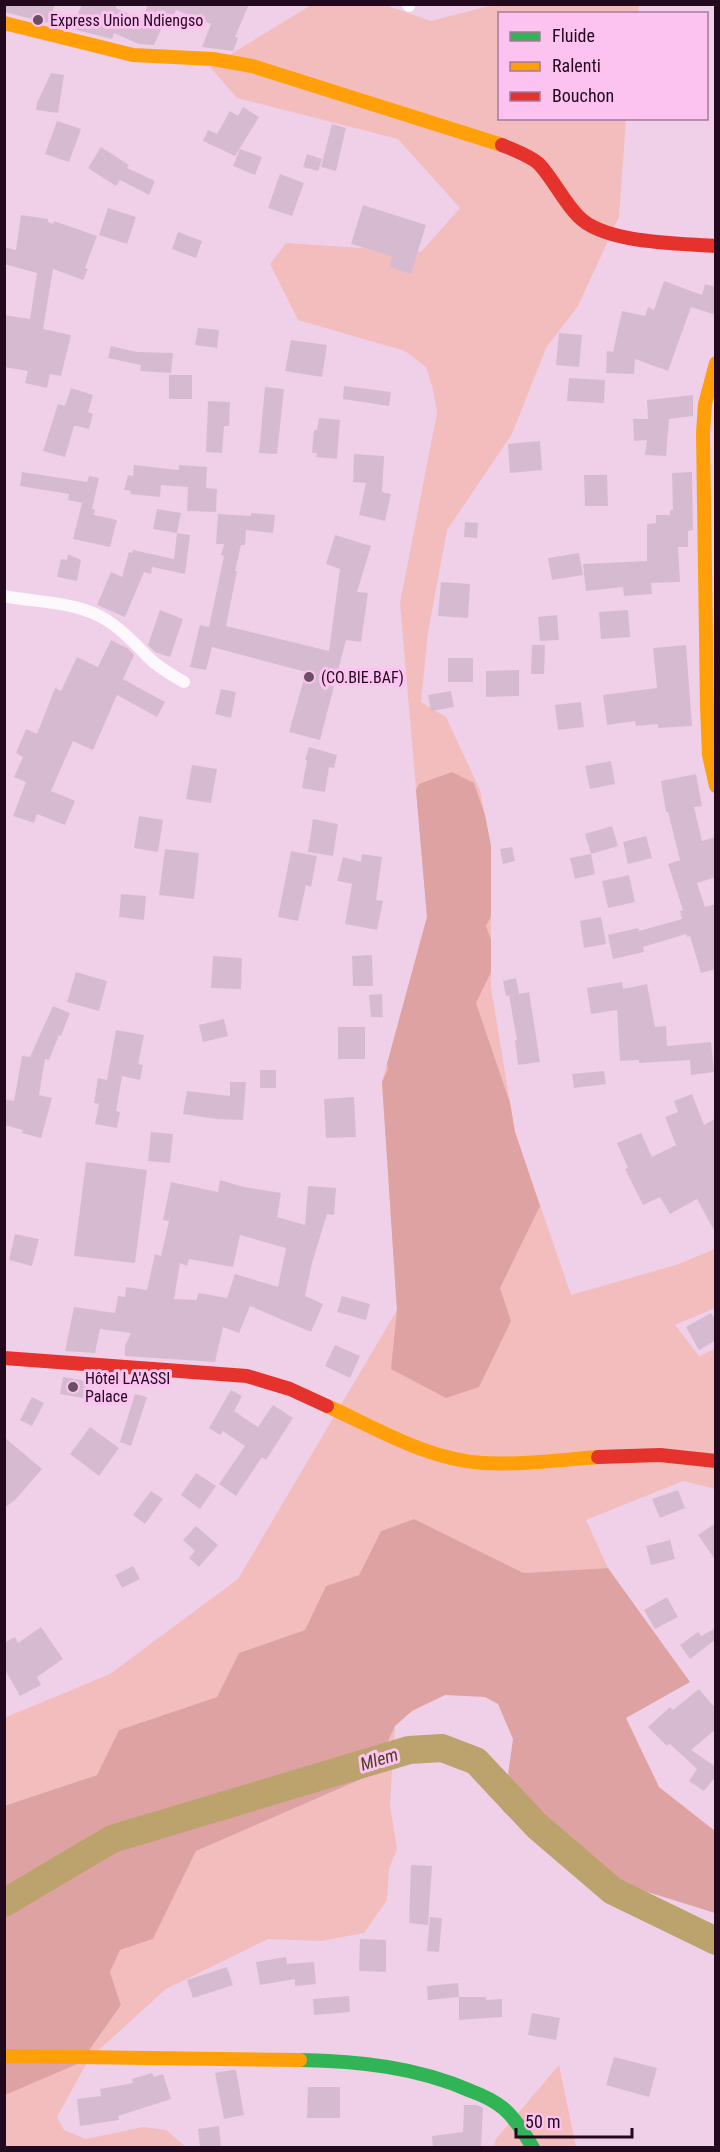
<svg xmlns="http://www.w3.org/2000/svg" width="720" height="2152" font-family="'Roboto Condensed',sans-serif">
<style>
.green{fill:#f3bdbe}
.forest{fill:#dea2a2}
.lines{fill:none;stroke-linecap:round;stroke-linejoin:round}
.river{stroke:#bca26d;stroke-width:28}
.building{fill:#d6bbd0;fill-rule:evenodd}
.street{stroke:#fdf8fc;stroke-width:12}
.fast{stroke:#30b455;stroke-width:14}
.slow{stroke:#ff9f0a;stroke-width:14}
.jam{stroke:#e5322d;stroke-width:14}
.poi-dot{fill:#6a4f65;stroke:#fcc3f0;stroke-width:2}
.labels{text-anchor:middle;dominant-baseline:central;stroke-width:6;stroke-linejoin:round;paint-order:stroke}
.poi-label{font-size:16px;fill:#22091e;stroke:#fcc3f0;text-anchor:start}
.water-label{font-size:18px;font-style:italic;fill:#4d421e;stroke:#fcc3f0}
</style>
<rect width="100%" height="100%" fill="#efd0e8"/>
<path class="green" d="M311,5H385L431,21L493,5H639L638,13L500,14V118L626,119L619,217L578,306L546,348L512,434L447,530L428,632L421,702L446,717L480,790L491,846V988L515,1132L571,1295L676,1265L715,1249V1308L675,1325L699,1356L715,1349V1489L683,1481L586,1520L608,1568L524,1573L414,1519L381,1531L359,1575L326,1586L305,1630L239,1653L217,1697L119,1730L97,1775L5,1806L4,1718L110,1674L238,1579L397,1310L382,1082L427,917L400,603L437,413L433,389L426,367L405,351L298,320L270,264L286,243L421,252L460,208L398,139L237,98L210,67Z
M395,1726L390,1805L397,1849L389,1869L387,1900L364,1933L321,1941L268,1939L166,1989L89,2059L57,2117L64,2130L86,2139L143,2127L166,2130L186,2147H5L4,2095L89,2059L90,2049L121,2005L110,1972L120,1950L153,1939L196,1851L373,1774Z
M559,2065L576,2147L493,2148L496,2139Z"/>
<path class="forest" d="M452,772L474,783L485,815L491,846V916L486,926L491,940V972L476,1003L510,1103L515,1132L540,1206L500,1288L511,1321L479,1387L446,1398L391,1369L397,1310L382,1082L388,1069L387,1064L427,917L416,790L419,784Z
M414,1519L524,1573L608,1568L690,1682L626,1718L659,1787L715,1831V1913L596,1876L503,1811L513,1739L498,1704L485,1697L445,1695L412,1711L395,1726L373,1774L196,1851L153,1939L120,1950L110,1972L121,2005L90,2049L89,2059L5,2095L4,1806L97,1775L119,1730L217,1697L239,1653L305,1630L326,1586L359,1575L381,1531Z"/>
<g class="lines">
<path class="river" d="M4,1903L112,1839L409,1750L442,1748L476,1761L537,1826L613,1891L716,1941"/>
</g>
<path class="building" d="M4,4H55L49,23L4,12Z
M82,4H117L116,8L142,20L148,4H249L235,37L238,38L233,51L202,47L211,24L176,10L168,27L163,25L154,45L139,44L114,33L112,39L72,29Z
M51,73L64,75L58,113L36,110L37,103Z
M243,107L259,117L235,156L203,141L208,130L217,134L230,111L238,116Z
M57,121L81,129L69,162L45,154Z
M332,124L346,128L336,171L321,167Z
M101,147L129,165L127,168L155,181L149,195L120,180L116,186L88,168Z
M240,149L262,157L255,175L233,166Z
M307,154L322,159L318,171L303,167Z
M280,174L304,183L292,216L268,208Z
M363,205L426,225L411,274L389,267L392,256L351,244Z
M108,208L136,217L127,244L99,235Z
M21,215L48,219V222L53,224L54,221L97,236L85,268L88,269L83,280L53,269L43,329L71,335L61,376L50,374L47,388L25,383L28,371L4,367V315L30,319L37,273L4,264V247L16,250Z
M178,232L202,241L196,258L172,249Z
M664,281L702,295L705,284L716,287V315L691,307L668,371L635,359L634,374L606,373L607,351L613,352L622,311L645,316L648,307L654,310Z
M198,328L219,330L217,348L195,345Z
M559,333L582,335L579,367L556,365Z
M291,340L327,345L322,377L285,371Z
M111,346L137,352L173,353L171,373L140,371L141,365L108,358Z
M169,375H192V399H169Z
M569,378L605,380L604,403L567,401Z
M344,386L391,392L389,406L343,399Z
M265,387L284,389L277,454L259,453Z
M71,388L93,395L88,412L93,414L89,429L77,426H74L65,457L43,451L58,404L65,406Z
M693,395V416L669,419L666,456L645,455L647,440L634,441L633,419H648L647,400Z
M208,401L230,402L229,426H224L222,453L206,452Z
M319,418L340,420L337,459L316,457L317,453H312L314,430H317Z
M540,441L542,470L510,473L508,444Z
M354,454L384,456L382,492L391,494L385,521L359,515L366,483L353,482Z
M134,465L179,470V465L207,467L206,488L217,489L216,512L187,511L188,487L161,485L160,497L130,494L131,491L124,490L128,475L133,476Z
M22,472L87,482L89,476L99,478L92,509L95,510L94,515L117,520L110,547L73,539L82,503L68,500L69,494L20,486Z
M692,472L693,530L688,531V547H678L680,582L651,583L652,594L624,596L623,587L586,591L583,564L647,561V524L656,523V515H670V510H673L672,473Z
M584,475H607L608,506H585Z
M157,509L181,513L177,533L153,529Z
M251,513L275,515L273,533L246,530L245,545H241L235,571H237L226,626L329,651L340,569L326,564L335,535L371,546L357,592L368,593L361,642L346,640L320,740L289,732L306,672L212,647L206,670L190,667L200,625L209,627L224,556L221,555L224,544H216L218,514L251,516Z
M465,522L478,523L477,538L464,537Z
M177,533L190,535L185,574L152,567L151,574L144,572L125,617L97,605L111,572L122,577L129,552L132,553L133,550L174,559Z
M579,553L583,575L552,580L548,558Z
M68,554L81,560L77,581L57,577L61,559L67,560Z
M441,582L470,584L468,618L438,616Z
M160,610L183,619L170,657L155,652L148,645Z
M628,610L630,637L601,639L599,612Z
M557,615L559,640L540,641L538,617Z
M111,640L127,648L134,655L123,679L165,702L157,717L117,695L93,750L73,741L51,791L75,801L65,825L37,814L34,823L13,816L26,782L14,777L23,757L16,753L26,729L37,734L55,688L61,691L77,657L98,667Z
M532,645H545L544,674H531Z
M686,645L692,726L658,728V724L636,726L635,721L607,725L603,695L657,688L653,648Z
M448,658H473V682H448Z
M519,670V696L486,697V671Z
M221,689L236,692L231,718L215,714Z
M451,691L454,707L431,711L428,695Z
M581,702L584,727L558,730L555,705Z
M309,747L337,755L334,768L329,767L325,792L302,788L307,760H305Z
M611,761L615,784L590,789L585,766Z
M192,765L217,769L211,803L186,799Z
M696,774L702,806L694,807L702,841L716,837V877L697,883L705,907L716,904V969L701,973L690,936L687,937L686,934L643,947L644,952L613,959L608,935L638,928L639,931L682,919L680,911L683,910L668,864L680,860L668,812H666L661,781Z
M139,816L163,820L158,852L134,848Z
M313,819L338,824L333,856L308,852Z
M612,826L618,846L591,854L585,834Z
M646,836L652,858L628,864L623,842Z
M512,847L515,861L503,864L500,849Z
M165,849L199,853L194,899L159,895Z
M291,851L317,856L311,887L306,885L298,921L278,917Z
M362,854L382,857L376,900L383,901L377,930L345,924L352,884L337,881L343,857L361,862Z
M591,854L595,874L575,879L570,858Z
M629,875L635,902L608,908L602,881Z
M121,894L146,896L144,920L119,917Z
M601,917L606,944L584,948L580,921Z
M372,955L373,986H353L352,956Z
M213,956L242,958L241,989L211,988Z
M76,972L107,981L99,1011L67,1002Z
M516,978L519,994L506,996L503,981Z
M622,982L623,989L647,984L655,1027L666,1026L667,1046L711,1042L714,1072L691,1075L690,1060L639,1063V1060L620,1061L617,1010L591,1014L587,988Z
M529,992L540,1062L518,1065L515,1040H517L509,996Z
M382,994L383,1017H371L369,995Z
M53,1006L70,1013L61,1036L59,1035L49,1060L45,1059L39,1095L52,1098L41,1138L22,1133L23,1130L4,1125V1099L14,1101L22,1056L30,1057Z
M224,1019L228,1036L203,1042L199,1025Z
M338,1027H365V1059H338Z
M116,1030L144,1035L138,1064L143,1065L140,1080L122,1076L116,1111L120,1112L117,1128L95,1124L99,1104L94,1103L98,1078L107,1080Z
M260,1070H276V1088H260Z
M604,1071L606,1084L574,1088L572,1074Z
M230,1082H246L243,1120L217,1119L183,1114L187,1091L230,1096Z
M692,1094L704,1125L716,1118V1234L697,1199L670,1214L660,1197L643,1205L625,1169L628,1168L617,1143L641,1133L652,1157L676,1145L665,1117L678,1112L674,1101Z
M354,1097L356,1137L326,1138L324,1099Z
M151,1132L173,1134L170,1163L148,1161Z
M86,1162L147,1170L135,1263L74,1256Z
M220,1180L244,1187L281,1193L277,1217L305,1225L308,1186L336,1188L334,1215L327,1214L312,1263L305,1296L323,1304L311,1332L250,1306L239,1333L223,1327L215,1362L125,1356V1346L131,1333L100,1329L95,1353L65,1351L74,1307L115,1313L118,1296L125,1297L126,1287L147,1290L155,1254L161,1256L169,1221L163,1220L171,1182L218,1192ZM240,1235L286,1248L278,1287L235,1274L227,1298L199,1293L196,1300L174,1299L180,1263L187,1266L189,1259L233,1267Z
M15,1234L39,1239L32,1266L9,1260Z
M342,1296L370,1304L366,1320L337,1312Z
M711,1313L716,1321V1340L699,1350L686,1327Z
M335,1345L360,1356L350,1378L325,1366Z
M63,1377L87,1381L83,1398L60,1394Z
M231,1390L242,1396L234,1411L258,1427L273,1405L293,1418L266,1460L262,1457L236,1496L219,1484L245,1446L223,1431L220,1435L209,1428Z
M135,1394L147,1397L131,1446L120,1442Z
M32,1397L44,1403L32,1426L20,1420Z
M90,1427L119,1448L99,1476L70,1454Z
M4,1437L42,1469L15,1500L4,1508Z
M196,1473L216,1486L200,1509L181,1495Z
M678,1490L685,1508L660,1518L652,1499Z
M151,1491L163,1499L145,1524L133,1515Z
M716,1523V1561L698,1535Z
M196,1526L218,1545L199,1567L189,1558L195,1551L183,1540Z
M670,1540L675,1559L651,1565L646,1546Z
M133,1566L140,1579L122,1588L115,1575Z
M667,1597L678,1617L655,1629L644,1610Z
M41,1627L63,1659L37,1677L41,1685L20,1696L4,1668V1643L15,1637L18,1643Z
M716,1628V1639L690,1659L680,1645L698,1632L701,1636Z
M699,1689L716,1709V1729L691,1750L716,1767V1776L704,1791L689,1781L697,1769L670,1744L667,1746L648,1727L670,1707L673,1710Z
M411,1865L432,1866L428,1925L409,1923Z
M430,1917L442,1918L439,1952L427,1951Z
M360,1939L386,1940V1972L359,1971Z
M286,1957L287,1964L314,1962L316,1984L295,1986V1979L260,1985L256,1962Z
M227,1967L233,1985L193,1998L187,1980Z
M458,1983L459,1997L428,2000L427,1986Z
M349,1996L350,2012L314,2015L313,1999Z
M459,1997H486V2000L502,1999V2017L459,2020Z
M532,2013L560,2018L556,2040L528,2035Z
M614,2057L657,2068L649,2097L606,2085Z
M231,2070H236L244,2115L224,2119L215,2073Z
M152,2073L154,2077L163,2074L171,2099L118,2116L119,2120L80,2126L77,2099L101,2096L100,2089L133,2083L132,2079Z
M308,2087H340V2118H307Z
M464,2105H477L483,2108L481,2148H433L432,2136L463,2132Z
M219,2126L221,2148H200L198,2129Z"/>
<g class="lines">
<path class="street" d="M407,4L409,6
M4,596C39,603 78,601 108,621C124,631 136,645 149,658C159,668 172,675 184,682"/>
<path class="fast" d="M300,2060C358,2061 417,2067 471,2091C482,2095 493,2100 503,2108C516,2119 525,2134 533,2148"/>
<path class="slow" d="M4,23L133,55L213,59L252,66L502,145
M716,363L705,404L703,433L707,707L709,755L716,786
M327,1406C376,1428 428,1460 483,1463C521,1465 560,1460 598,1457
M4,2056L300,2060"/>
<path class="jam" d="M502,145C514,150 531,156 539,164C554,180 563,201 578,216C604,244 680,243 716,246
M4,1358L247,1376L290,1389L327,1406
M598,1457L660,1455L716,1461"/>
</g>
<g class="poi-dot">
<circle cx="38" cy="20" r="6"/>
<circle cx="309" cy="677" r="6"/>
<circle cx="73" cy="1387" r="6"/>
</g>
<g class="labels">
<g class="poi-label">
<text x="50" y="20">Express Union Ndiengso</text>
<text x="321" y="677">(CO.BIE.BAF)</text>
<text x="85" y="1378">Hôtel LA'ASSI<tspan x="85" dy="18">Palace</tspan></text>
</g>
<g class="water-label">
<text transform="translate(379 1759) rotate(-17)">Mlem</text>
</g>
</g>
<rect width="720" height="2152" fill="none" stroke="#22091e" stroke-width="12"/>
<rect x="498" y="12" width="210" height="108" fill="#fcc3f0" stroke="#a5799c" stroke-width="1.5"/>
<rect x="510" y="32" width="30" height="9" fill="#30b455" stroke="#a5799c" stroke-width="1.5"/>
<text x="552" y="42" font-size="18" fill="#22091e">Fluide</text>
<rect x="510" y="62" width="30" height="9" fill="#ff9f0a" stroke="#a5799c" stroke-width="1.5"/>
<text x="552" y="72" font-size="18" fill="#22091e">Ralenti</text>
<rect x="510" y="92" width="30" height="9" fill="#e5322d" stroke="#a5799c" stroke-width="1.5"/>
<text x="552" y="102" font-size="18" fill="#22091e">Bouchon</text>
<path d="M516 2128v9h116v-9" fill="none" stroke="#22091e" stroke-width="3"/>
<text x="525" y="2128" font-size="18" fill="#22091e" stroke="#fcc3f0" stroke-width="4.5" paint-order="stroke">50 m</text>
</svg>
